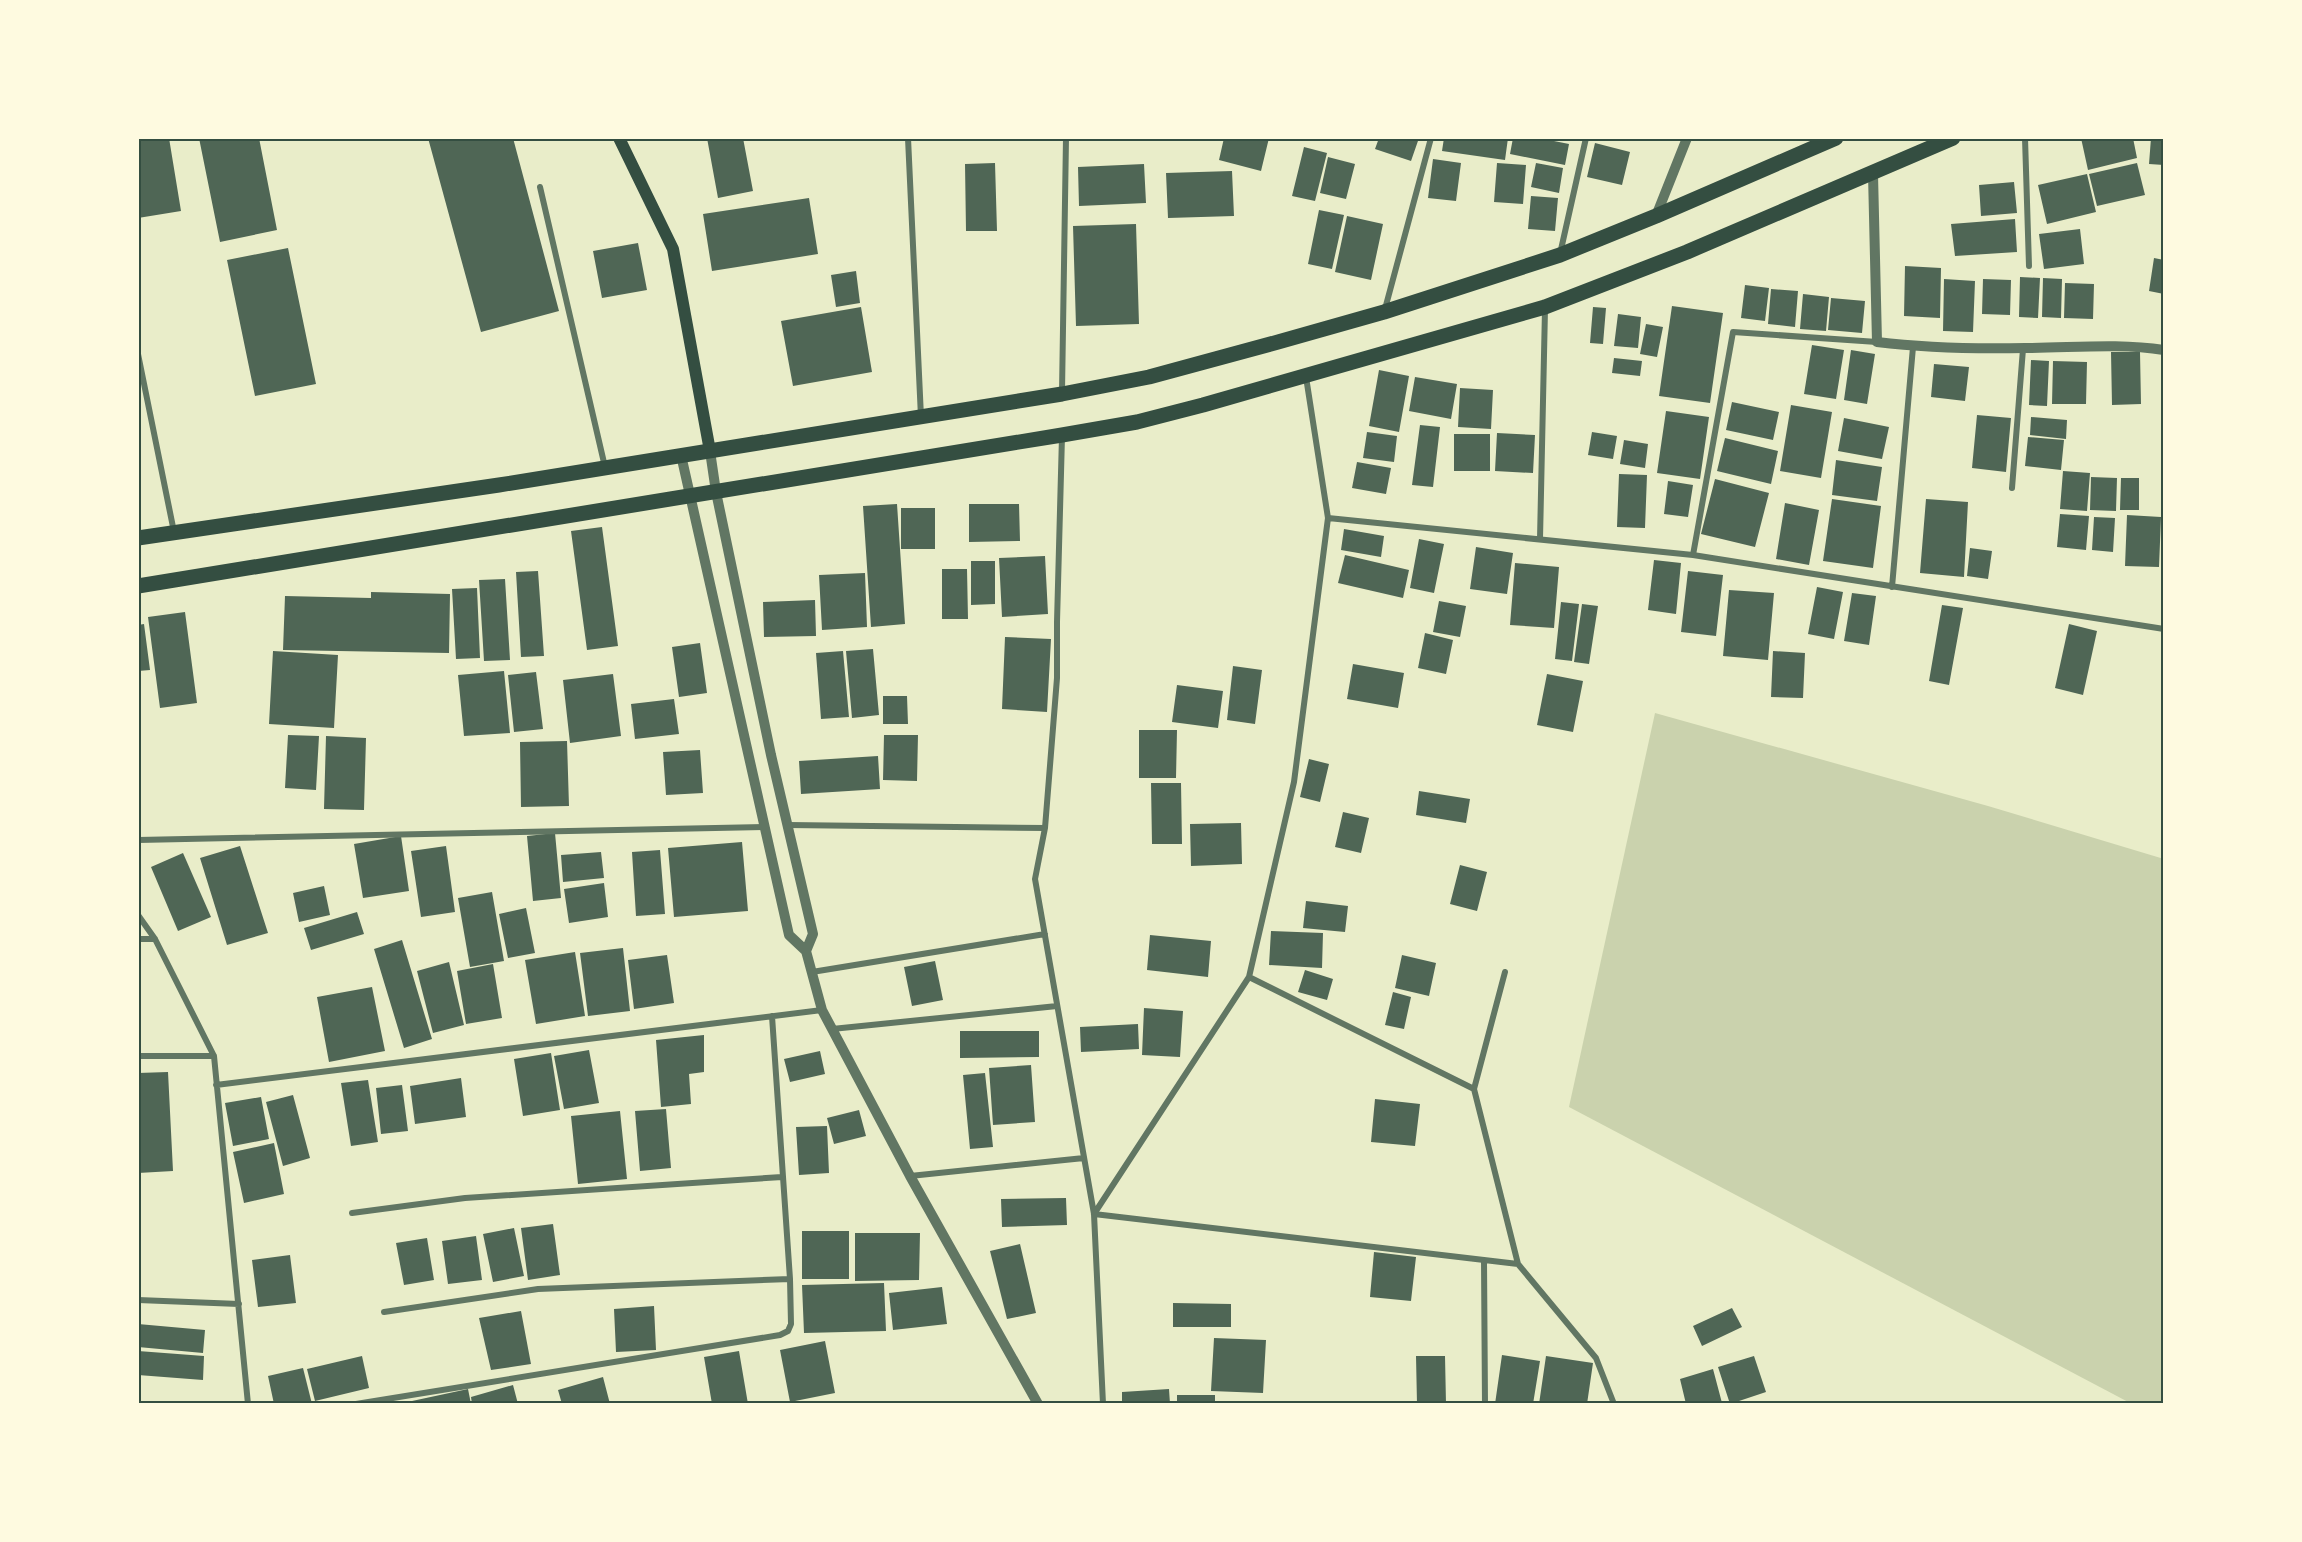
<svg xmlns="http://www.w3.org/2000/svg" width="2302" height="1542" font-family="'PT Sans',sans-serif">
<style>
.green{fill:#cad2ad}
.building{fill:#4f6655}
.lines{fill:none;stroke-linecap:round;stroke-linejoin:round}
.minor{stroke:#617663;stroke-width:6}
.tertiary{stroke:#617663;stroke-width:10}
.secondary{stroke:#344e41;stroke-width:12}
.primary{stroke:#344e41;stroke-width:15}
.neatline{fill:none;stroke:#344e41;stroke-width:2}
</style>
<rect width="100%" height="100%" fill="#e9edc9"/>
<path class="green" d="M1655,713L1988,806L2164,859V1404H2132L1569,1107Z"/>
<path class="building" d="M138,138H169L181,211L138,218Z
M199,138H259L277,230L220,242Z
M428,138H513L559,311L481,332Z
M707,138H743L753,191L718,198Z
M1224,138H1269L1261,171L1219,160Z
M1379,138H1419L1411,161L1375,149Z
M1444,138H1508L1505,160L1442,151Z
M1513,138H1539L1569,144L1565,165L1510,154Z
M2081,138H2133L2137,158L2088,170Z
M2151,138H2164V165L2149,164Z
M1595,143L1630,152L1622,185L1587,177Z
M1304,147L1327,153L1315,201L1292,196Z
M1328,157L1355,164L1346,199L1320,193Z
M1433,159L1461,163L1456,201L1428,198Z
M995,163L997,231H966L965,164Z
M1497,163L1526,165L1523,204L1494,202Z
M1536,163L1563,168L1559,193L1531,187Z
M2137,163L2145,195L2097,206L2089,174Z
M1144,164L1146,203L1079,206L1078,167Z
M1232,171L1234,216L1168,218L1166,173Z
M2087,174L2096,212L2047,224L2038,185Z
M2014,182L2017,213L1981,216L1979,185Z
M1531,196L1558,198L1555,231L1528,229Z
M809,198L818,254L712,271L703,214Z
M1319,210L1344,215L1332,269L1308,264Z
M1347,216L1383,224L1371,280L1335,272Z
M2015,219L2017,252L1955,256L1951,224Z
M1136,224L1139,324L1076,326L1073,226Z
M2080,229L2084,264L2044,269L2039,234Z
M638,243L647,290L602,298L593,251Z
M288,248L316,384L255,396L227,260Z
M2154,258L2164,260V294L2149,291Z
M1905,266L1941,268L1940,318L1904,316Z
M856,271L860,303L836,307L831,275Z
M2020,277L2040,278L2038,318L2019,317Z
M2043,278L2062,279L2061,318L2042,317Z
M1944,279L1975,281L1973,332L1943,331Z
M1983,279L2011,280L2010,315L1982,314Z
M2065,283L2094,284L2093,319L2064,318Z
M1745,285L1769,288L1765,321L1741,318Z
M1771,289L1798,291L1795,327L1768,324Z
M1803,294L1829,297L1826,331L1800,329Z
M1831,298L1865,301L1862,333L1828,330Z
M1672,306L1723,313L1710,403L1659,396Z
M861,307L872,372L793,386L781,321Z
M1593,307L1606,308L1603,344L1590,343Z
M1618,314L1641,317L1638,348L1614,346Z
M1646,324L1663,327L1657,357L1640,354Z
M1812,345L1844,350L1836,399L1804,394Z
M1851,350L1875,354L1867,404L1844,400Z
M2111,352H2140L2141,404L2112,405Z
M1614,358L1642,361L1640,376L1612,373Z
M2031,360L2049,361L2047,406L2029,405Z
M2053,361L2087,362L2086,404H2052Z
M1934,364L1969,367L1965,401L1931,397Z
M1379,370L1409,376L1399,432L1369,426Z
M1415,377L1457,384L1451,419L1409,411Z
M1460,388L1493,390L1491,429L1458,427Z
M1732,402L1779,412L1773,440L1726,430Z
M1791,405L1832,412L1821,478L1780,471Z
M1666,411L1709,417L1700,479L1657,473Z
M1977,415L2011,418L2006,472L1972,468Z
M2031,417L2067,420L2066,439L2030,435Z
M1844,418L1889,427L1882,459L1838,451Z
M1420,425L1440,427L1433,487L1412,485Z
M1367,432L1397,436L1394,462L1363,458Z
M1592,432L1617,436L1613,459L1588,455Z
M1497,433L1535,435L1533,473L1495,471Z
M1454,434H1490V471H1454Z
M2028,437L2064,440L2061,470L2025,466Z
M1725,438L1778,451L1771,484L1717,471Z
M1624,440L1648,444L1645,468L1620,464Z
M1836,460L1882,467L1877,501L1832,495Z
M1357,462L1391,468L1386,494L1352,488Z
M2063,471L2090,473L2087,511L2060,509Z
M1619,474L1647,475L1645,528L1617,527Z
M2091,477L2117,478L2116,511L2090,510Z
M2121,478H2139V510H2120Z
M1715,479L1769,493L1755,547L1701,534Z
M1668,481L1693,485L1688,517L1664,514Z
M1832,499L1881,506L1873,568L1823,561Z
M1926,499L1968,502L1964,577L1920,573Z
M1785,503L1819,510L1809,565L1776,559Z
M897,504L905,624L871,627L863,506Z
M969,504H1019L1020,541L969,542Z
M901,508H935V549H901Z
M2060,514L2089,516L2086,550L2057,547Z
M2127,515L2161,517L2159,567L2125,566Z
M2094,517L2115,518L2113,552L2092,550Z
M602,527L618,646L587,650L571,531Z
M1344,529L1384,536L1381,557L1341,550Z
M1419,539L1444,544L1434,593L1410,588Z
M1476,547L1513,553L1507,594L1470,589Z
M1970,548L1992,551L1988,579L1967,576Z
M1345,555L1409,570L1403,598L1338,583Z
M1045,556L1048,614L1002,617L999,558Z
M1654,560L1681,563L1676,614L1648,610Z
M971,561H995V604L971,605Z
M1515,563L1559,567L1554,628L1510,625Z
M942,569H967L968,619H942Z
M538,571L544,656L521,657L516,572Z
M1688,571L1723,575L1716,636L1681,632Z
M865,573L867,627L822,630L819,575Z
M505,579L510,660L484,661L479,580Z
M1817,587L1843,592L1834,639L1808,634Z
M477,588L480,658L456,659L452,589Z
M1729,590L1774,593L1768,660L1723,656Z
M371,592L450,594L449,653L283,650L285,596L371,598Z
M1852,593L1876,596L1869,645L1844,641Z
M815,600L816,636L764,637L763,602Z
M1439,601L1466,606L1460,637L1433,632Z
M1561,602L1579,604L1572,661L1555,659Z
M1582,604L1598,606L1589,664L1574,662Z
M1942,605L1963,608L1949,685L1929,681Z
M185,612L197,703L160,708L148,617Z
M144,624L150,670L138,671V625Z
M2069,624L2097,631L2083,695L2055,688Z
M1425,633L1453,640L1446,674L1418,668Z
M1005,637L1051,639L1047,712L1002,709Z
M700,643L707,693L679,697L672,647Z
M873,649L879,715L852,718L846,651Z
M273,651L338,655L334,728L269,724Z
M843,651L849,717L821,719L816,653Z
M1773,651L1805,653L1803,698L1771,697Z
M1353,664L1404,673L1398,708L1347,699Z
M1233,666L1262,670L1255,724L1227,720Z
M504,671L510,733L464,736L458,675Z
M536,672L543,729L514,732L508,675Z
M613,674L621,736L570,743L563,680Z
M1547,674L1583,681L1573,732L1537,725Z
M1177,685L1223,691L1218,728L1172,722Z
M883,696H907L908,724H883Z
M674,699L679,734L635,739L631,704Z
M1139,730H1177L1176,778H1139Z
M288,735L319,736L316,790L285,788Z
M884,735H918L917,781L883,780Z
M326,736L366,738L364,810L324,809Z
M567,741L569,806L521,807L520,742Z
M700,750L703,793L666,795L663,752Z
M878,756L880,789L801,794L799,761Z
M1309,759L1329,764L1320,802L1300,797Z
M1151,783H1181L1182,844H1152Z
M1419,791L1470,799L1466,823L1416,815Z
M1343,812L1369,818L1361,853L1335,847Z
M1241,823L1242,864L1191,866L1190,824Z
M555,833L561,898L533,901L527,836Z
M401,836L409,891L363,898L354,844Z
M742,842L748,911L674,917L668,848Z
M240,846L268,933L227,945L200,858Z
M446,846L455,912L421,917L411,851Z
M660,850L665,914L636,916L632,852Z
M601,852L604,878L563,882L561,855Z
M183,853L211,917L178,931L151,867Z
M1460,865L1487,872L1477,911L1450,904Z
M604,883L608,917L569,923L564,889Z
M324,886L330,915L299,922L293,893Z
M492,892L504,961L470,967L458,898Z
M1306,901L1348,906L1345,932L1303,928Z
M526,908L535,953L508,958L499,914Z
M357,912L364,934L311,950L304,928Z
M1271,931L1323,933L1322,968L1269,965Z
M1150,935L1211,941L1208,977L1147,970Z
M402,940L432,1039L404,1048L374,949Z
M623,948L630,1011L588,1016L580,953Z
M575,952L585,1016L536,1024L525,960Z
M667,955L674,1003L634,1009L628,960Z
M1402,955L1436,963L1429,996L1395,988Z
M935,961L943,1000L912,1006L904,967Z
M449,962L464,1025L433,1033L417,971Z
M493,964L502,1018L466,1024L457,971Z
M1305,970L1333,979L1327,1000L1298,992Z
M372,987L385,1051L329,1062L317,997Z
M1393,992L1411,997L1404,1029L1385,1025Z
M1144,1008L1183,1011L1180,1057L1142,1055Z
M1138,1024L1139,1049L1081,1052L1080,1027Z
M960,1031H1039V1057L960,1058Z
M704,1035V1072L689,1074L691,1104L661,1107L656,1040Z
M589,1050L599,1103L564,1109L554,1056Z
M820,1051L825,1074L790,1082L784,1059Z
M551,1053L560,1110L523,1116L514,1059Z
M1031,1065L1035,1122L993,1125L989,1068Z
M168,1072L173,1171L138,1173V1073Z
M985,1073L993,1147L970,1149L963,1075Z
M461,1078L466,1117L415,1124L410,1086Z
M368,1080L378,1142L351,1146L341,1083Z
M402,1085L408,1131L381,1134L376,1088Z
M293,1095L310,1158L283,1166L266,1102Z
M261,1097L269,1139L233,1146L225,1103Z
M1375,1099L1420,1104L1415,1146L1371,1142Z
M666,1109L671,1168L640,1171L635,1111Z
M859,1110L866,1136L834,1144L827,1118Z
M620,1111L627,1179L578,1184L571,1116Z
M827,1126L829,1173L799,1175L796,1127Z
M274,1143L284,1194L244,1203L233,1152Z
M1066,1198L1067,1225L1002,1227L1001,1199Z
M553,1224L560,1275L528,1280L521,1228Z
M514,1228L524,1276L493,1282L483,1234Z
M802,1231H849V1279H802Z
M855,1233H920L919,1280L855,1281Z
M476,1236L482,1280L448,1284L442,1241Z
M427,1238L434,1280L404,1285L396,1243Z
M1020,1244L1036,1313L1007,1319L990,1251Z
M1374,1252L1416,1257L1411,1301L1370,1297Z
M290,1255L296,1303L258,1307L252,1260Z
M884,1283L886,1331L804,1333L802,1285Z
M942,1287L947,1324L893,1330L889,1293Z
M1173,1303L1231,1304V1327H1173Z
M654,1306L656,1350L616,1352L614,1309Z
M1732,1308L1742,1327L1702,1346L1693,1326Z
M521,1311L531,1364L491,1370L479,1318Z
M138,1324L205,1330L203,1353L138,1347Z
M1214,1338L1266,1340L1263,1393L1211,1391Z
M825,1341L835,1393L790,1402L780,1350Z
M138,1351L204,1356L203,1380L138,1375Z
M739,1351L748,1404H712L704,1357Z
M1502,1355L1540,1361L1533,1404H1495Z
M362,1356L369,1388L315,1401L307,1369Z
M1416,1356H1445L1446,1404H1417Z
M1546,1356L1593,1363L1587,1404H1539Z
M1754,1356L1766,1392L1730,1404L1718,1367Z
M303,1368L312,1404H274L268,1376Z
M1713,1369L1722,1403L1686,1404L1680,1379Z
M603,1377L610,1404H562L558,1390Z
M513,1385L518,1404H472L471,1397Z
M468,1389L471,1404H413L412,1401Z
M1169,1389L1170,1404H1122V1392Z
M1177,1395H1215V1404H1177Z"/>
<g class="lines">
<path class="minor" d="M908,138L921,417
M2025,138L2029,266
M540,187L605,467
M1560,254L1586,138
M1385,309L1431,138
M138,354L174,532
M1306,377L1328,518L1294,782L1249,977L1094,1214L1518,1264
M1062,392L1066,138
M1062,436L1057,622V678L1045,828L1035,879L1094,1214L1103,1404
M2012,488L2023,349
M1328,518L1693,555L2164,629
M1540,539L1545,309
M1693,555L1733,332L1877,342
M1892,587L1913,347
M788,825L1045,828
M138,840L764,827
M138,915L155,939L214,1056L248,1404
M138,939H155
M812,972L1045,934
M1249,977L1474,1089L1518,1264L1596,1358L1614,1404
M832,1029L1057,1006
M138,1056H214
M216,1085L822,1010
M1474,1089L1505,972
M910,1176L1084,1158
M352,1213L465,1198L782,1177
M1484,1260L1485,1404
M138,1300L239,1304
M384,1312L538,1289L790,1279
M356,1404L780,1335L788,1331L791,1324L790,1279L772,1016"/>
<path class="tertiary" d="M1873,174L1877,342C1926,348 1976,349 2025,348C2073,348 2117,343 2164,350
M1656,216L1687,138
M710,451L716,492L771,755L813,934L806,951L822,1010L910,1176L1038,1404
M681,455L789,935L806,951"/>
<path class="secondary" d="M619,138L673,249L710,451"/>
<path class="primary" d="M138,538L499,485L1062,394L1149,377L1278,342L1384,312L1560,255L1656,216L1836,138
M138,586L1062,435L1137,422L1203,405L1545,307L1687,252L1953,138"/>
</g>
<rect width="2302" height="1542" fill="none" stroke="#fefae0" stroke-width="279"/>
<rect x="140" y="140" width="2022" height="1262" class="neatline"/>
</svg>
